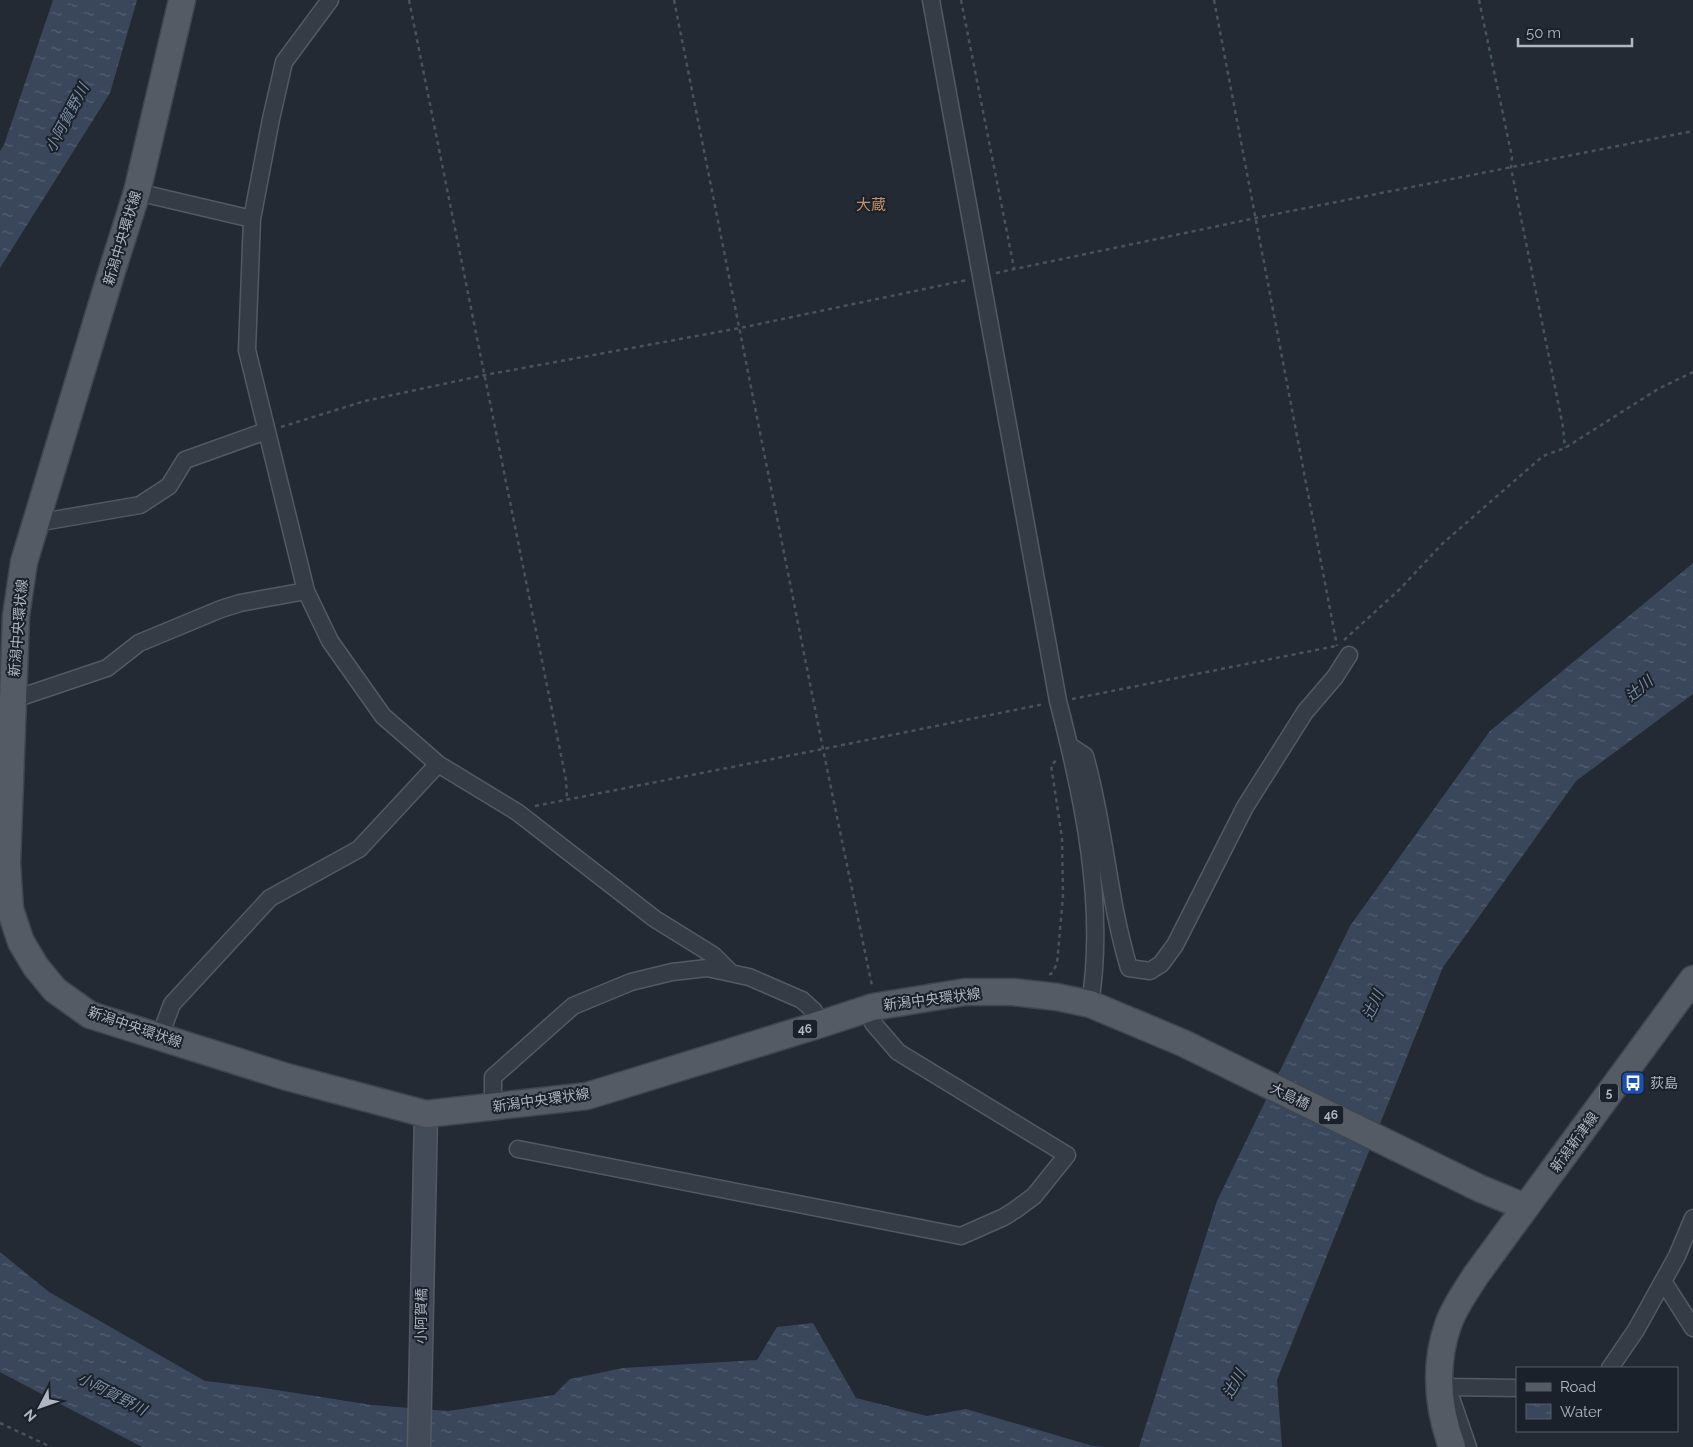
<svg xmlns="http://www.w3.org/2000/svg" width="1693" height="1447" font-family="Raleway,'Noto Sans JP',sans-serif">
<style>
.water{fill:url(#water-ripples)}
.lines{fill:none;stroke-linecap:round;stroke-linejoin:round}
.street-casing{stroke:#535a63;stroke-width:19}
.secondary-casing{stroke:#535a63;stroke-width:25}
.primary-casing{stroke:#3f454f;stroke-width:29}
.path{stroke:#465557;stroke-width:2.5;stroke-dasharray:4 4;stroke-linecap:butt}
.street{stroke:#363c45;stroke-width:16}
.secondary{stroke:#444b58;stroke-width:22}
.primary{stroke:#545b65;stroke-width:26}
.labels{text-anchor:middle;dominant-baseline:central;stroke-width:4;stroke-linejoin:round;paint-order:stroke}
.shield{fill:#1b212a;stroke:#838a94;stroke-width:1}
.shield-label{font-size:12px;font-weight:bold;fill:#b0b7c2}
.street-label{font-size:14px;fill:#b0b7c2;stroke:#1b212a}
.poi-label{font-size:14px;fill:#b0b7c2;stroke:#1b212a;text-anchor:start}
.water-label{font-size:15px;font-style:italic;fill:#7c8ea6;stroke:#1b212a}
.neighbourhood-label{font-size:15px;fill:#c49269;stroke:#1b212a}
</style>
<defs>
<pattern id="water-ripples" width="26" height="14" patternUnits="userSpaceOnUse" patternTransform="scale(1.25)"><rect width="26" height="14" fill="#3a475b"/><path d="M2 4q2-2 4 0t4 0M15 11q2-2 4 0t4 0" fill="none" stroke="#545f71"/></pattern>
</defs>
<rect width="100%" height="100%" fill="#232a34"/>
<path class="water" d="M53,0H137L110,93L0,268V151L4,145Z
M1693,563V694L1576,781L1443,967L1277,1380L1282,1447H1139L1217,1201L1350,926L1490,731Z
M0,1252L49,1292L205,1381L257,1387L372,1405L448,1411L554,1395L570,1379L623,1368L757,1360L777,1327L813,1323L856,1398L927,1416L966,1409L1093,1446L1105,1447H142L0,1372Z"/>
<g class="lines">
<g class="street-casing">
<path id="street" d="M330,0L284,62L271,119L252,219L247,350L306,591L330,641L383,716L438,764L517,812L655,919L713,955L731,973
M931,0L1058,701C1083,797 1106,905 1090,1004
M137,192L252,219
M36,523L140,505L169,486L185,460L266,431
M12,700L107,668L139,643L221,609L240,603L306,591
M1070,746L1085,756C1105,826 1108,899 1129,968L1150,971L1161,964L1175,945L1245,807L1305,712L1335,677L1349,655
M160,1036L172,1004L270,898L359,849L438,764
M493,1107V1077L573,1006L631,982L672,972L707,968L749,977L802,1000L814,1011L818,1025
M518,1149L961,1236L1004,1217L1015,1210L1034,1196L1067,1155L898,1052L873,1023V1007
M1663,1281L1693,1328
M1610,1368L1636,1330L1677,1256L1693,1218
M1439,1394L1447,1387L1517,1388
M1450,1395L1468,1447"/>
</g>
<g class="secondary-casing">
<path id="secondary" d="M419,1447L426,1114"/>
</g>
<g class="primary-casing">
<path id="primary" d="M182,0L137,192L111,274L24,562L16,616L7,864L10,909L21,942L36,967L55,990L90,1015L287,1077L426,1114L587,1096L818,1025L873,1007L965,992H1013L1057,997L1090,1004L1183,1043L1479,1188L1525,1207
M1452,1447C1438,1408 1434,1365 1448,1325C1454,1307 1466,1291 1476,1275L1693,979"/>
</g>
<path class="path" d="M409,0L566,780L567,798
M674,0L823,749L872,986
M961,0L1014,268
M1214,0L1337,646
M1479,0L1512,157L1511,168L1563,427L1565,448
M996,273L1256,218L1693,131
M281,427L365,401L485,375L740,328L967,280
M1344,640L1400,589L1442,544L1543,456L1565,448L1658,389L1693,372
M1072,699L1336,646
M535,806L823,749L1044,704
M1049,974H1051L1057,964L1063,896L1062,838L1051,765L1057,760
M0,1423L51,1447"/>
<use href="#street" class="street"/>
<use href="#secondary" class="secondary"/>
<use href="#primary" class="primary"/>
</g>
<defs>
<g id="bus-square" transform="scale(1.25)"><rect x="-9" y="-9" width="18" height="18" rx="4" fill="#1a4fb4" stroke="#1b212a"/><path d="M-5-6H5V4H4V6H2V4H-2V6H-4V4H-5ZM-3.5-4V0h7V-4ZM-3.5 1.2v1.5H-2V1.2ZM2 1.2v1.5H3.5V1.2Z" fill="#fff"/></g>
</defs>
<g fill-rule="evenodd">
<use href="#bus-square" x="1633" y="1083"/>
</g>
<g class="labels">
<g class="shield">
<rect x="792.5" y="1019.5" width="25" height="19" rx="4"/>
<rect x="1600" y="1083.5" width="18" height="19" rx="4"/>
<rect x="1318.5" y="1105.5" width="25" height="19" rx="4"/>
</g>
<g class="shield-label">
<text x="805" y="1029">46</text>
<text x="1609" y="1093">5</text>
<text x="1331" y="1115">46</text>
</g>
<g class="street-label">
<text transform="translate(122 238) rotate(-73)">新潟中央環状線</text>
<text transform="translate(18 628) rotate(-85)">新潟中央環状線</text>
<text transform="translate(932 999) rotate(-7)">新潟中央環状線</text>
<text transform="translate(135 1027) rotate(19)">新潟中央環状線</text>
<text transform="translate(1290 1096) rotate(26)">大島橋</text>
<text transform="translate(541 1100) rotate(-8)">新潟中央環状線</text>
<text transform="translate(1574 1142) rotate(-54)">新潟新津線</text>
<text transform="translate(421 1316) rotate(-89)">小阿賀橋</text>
</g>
<g class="poi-label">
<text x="1650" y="1083">荻島</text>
</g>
<g class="water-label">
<text transform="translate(67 118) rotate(-62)">小阿賀野川</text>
<text transform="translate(1639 689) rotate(-40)">辻川</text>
<text transform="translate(1373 1005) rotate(-65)">辻川</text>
<text transform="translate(1234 1384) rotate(-61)">辻川</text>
<text transform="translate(112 1394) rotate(27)">小阿賀野川</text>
</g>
<g class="neighbourhood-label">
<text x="871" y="205">大蔵</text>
</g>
</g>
<rect x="1516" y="1367" width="162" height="65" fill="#1b212a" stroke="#575d67"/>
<rect x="1526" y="1383" width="25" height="8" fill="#545b65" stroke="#575d67"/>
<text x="1560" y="1392" font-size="15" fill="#b0b7c2">Road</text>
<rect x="1526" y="1404" width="25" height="15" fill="url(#water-ripples)" stroke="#575d67"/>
<text x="1560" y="1417" font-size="15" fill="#b0b7c2">Water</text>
<g transform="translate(40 1407) rotate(229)" stroke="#1b212a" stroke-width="4" paint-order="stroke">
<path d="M0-4L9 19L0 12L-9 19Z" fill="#b0b7c2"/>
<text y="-8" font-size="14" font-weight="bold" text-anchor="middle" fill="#b0b7c2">N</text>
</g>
<path d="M1518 38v8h114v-8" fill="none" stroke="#b0b7c2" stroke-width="2.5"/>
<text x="1526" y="38" font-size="15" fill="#b0b7c2" stroke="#1b212a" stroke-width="4" paint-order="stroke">50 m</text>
</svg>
